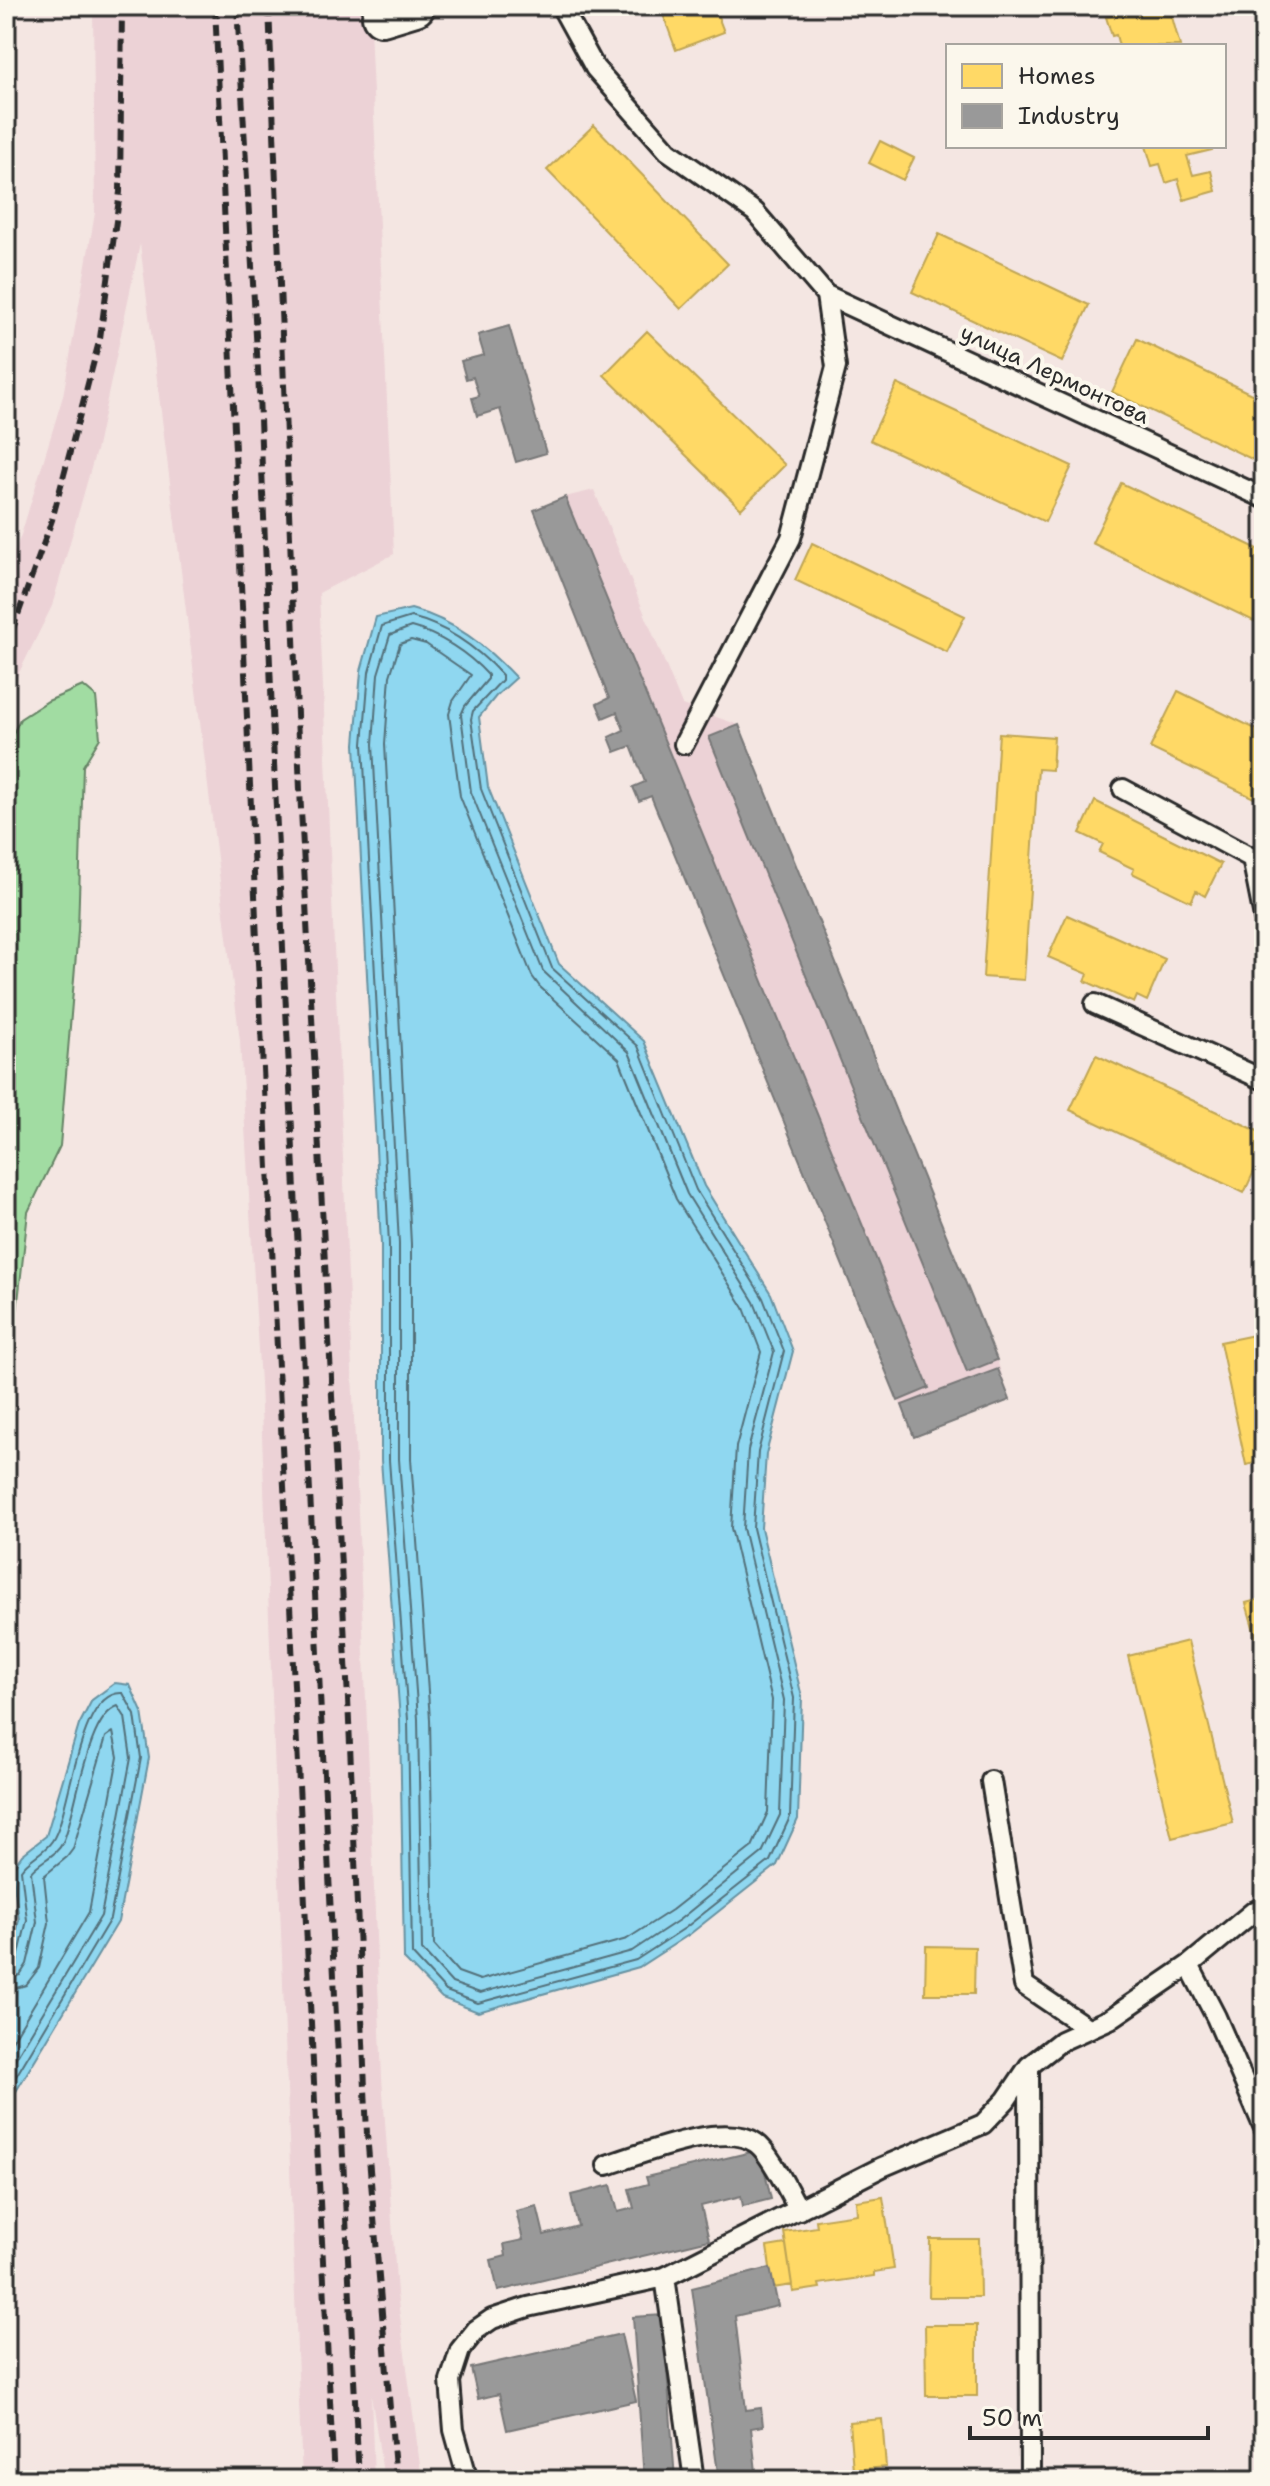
<svg xmlns="http://www.w3.org/2000/svg" width="1270" height="2486" font-family="'Shantell Sans',sans-serif">
<style>
.built{fill:#ecd2d6}
.green{fill:#a1dca2;stroke:#668466;stroke-width:2}
.water{fill:#8fd7f0;stroke:#6792a1;stroke-width:2}
.homes{fill:#ffd966;stroke:#bfa554;stroke-width:2}
.industry{fill:#999;stroke:#787878;stroke-width:2}
.lines{fill:none;stroke-linecap:round;stroke-linejoin:round}
.shore{stroke:#53707a;stroke-width:2}
.lane-casing{stroke:#2b2b2b;stroke-width:24}
.street-casing{stroke:#2b2b2b;stroke-width:44}
.lane{stroke:#fbf7ec;stroke-width:18}
.street{stroke:#fbf7ec;stroke-width:38}
.rail{stroke:#2b2b2b;stroke-width:6;stroke-dasharray:12 6;stroke-linecap:butt}
.labels{text-anchor:middle;dominant-baseline:central;stroke-width:8;stroke-linejoin:round;paint-order:stroke}
.street-label{font-size:22px;fill:#2b2b2b;stroke:#fbf7ec}
</style>
<rect width="100%" height="100%" fill="#f4e6e2"/>
<filter id="ink" filterUnits="userSpaceOnUse"><feTurbulence type="fractalNoise" baseFrequency=".0125" numOctaves="2"/><feDisplacementMap in="SourceGraphic" scale="16" xChannelSelector="R" yChannelSelector="G"/><feConvolveMatrix kernelMatrix="1 2 1 2 8 2 1 2 1" color-interpolation-filters="sRGB"/></filter>
<g filter="url(#ink)">
<path class="built" d="M93,6H369L394,554L319,593L382,2078L397,2294L422,2480H384L371,2394L374,2480H302L260,1383L240,1041L140,244L97,447L52,606L6,699V573L21,535L63,396L95,213Z
M594,490L682,705L739,725L997,1360L1010,1400L914,1437L651,797L639,801L633,787L645,781L631,747L615,752L609,737L624,730L617,713L603,718L597,704L608,698L534,510L565,497Z"/>
<path class="green" d="M83,686L96,697L100,738L83,766L78,931L60,1146L28,1212L6,1410V749L20,719L48,701Z"/>
<path class="water" d="M411,609C454,620 486,646 516,678L496,696L479,717L488,787L559,964L644,1041L704,1186L771,1294L793,1351L766,1454L761,1528L802,1697L798,1819L777,1865L690,1934L639,1967L478,2012L442,1998L404,1959L400,1720L381,1460V1244L355,744L361,671L376,617Z
M115,1683L130,1685L142,1712L149,1758L118,1922L6,2108V1976L19,1920L12,1869L22,1855L46,1836L79,1725L92,1700Z"/>
<path class="homes" d="M660,6H714L724,32L676,50Z
M1110,6H1169L1180,46H1119L1116,35L1112,36L1106,17L1112,16Z
M594,125L728,264L681,309L547,170Z
M880,141L914,158L903,180L869,163Z
M1146,146H1211L1212,150L1187,156L1193,175L1211,171L1216,191L1184,200L1178,179L1166,183L1160,164L1152,166Z
M939,234L1089,305L1062,362L912,292Z
M647,331L785,465L741,509L604,375Z
M1137,339L1264,400V465L1112,392Z
M897,384L1072,466L1045,522L870,440Z
M1121,483L1264,552V626L1092,543Z
M812,543L965,616L947,652L795,580Z
M1178,691L1264,733V803L1150,748Z
M999,733L1054,737L1052,770L1038,769L1024,980L983,977Z
M1095,801L1221,864L1205,896L1196,891L1191,902L1132,873L1134,869L1099,852L1103,844L1080,833Z
M1067,915L1165,959L1147,1001L1137,996L1134,1003L1085,981L1088,974L1048,957Z
M1096,1055L1264,1134V1150L1244,1193L1070,1110Z
M1264,1333V1461L1246,1465L1220,1342Z
M1264,1598V1646L1259,1648L1246,1603Z
M1188,1641L1233,1823L1172,1838L1128,1656Z
M926,1946L975,1947L974,1994H925Z
M883,2197L894,2269L874,2272V2276L819,2284L820,2288L793,2292L784,2232L817,2227L816,2220L857,2214L856,2201Z
M930,2239H979L980,2297H929Z
M786,2244L792,2285L773,2288L767,2247Z
M925,2325H977V2396H926Z
M882,2419L886,2467L853,2470L849,2422Z"/>
<path class="industry" d="M509,326L546,453L516,462L500,409L477,416L472,398L479,396L473,377L466,379L461,361L484,355L478,335Z
M565,497L929,1388L898,1401L651,796L639,801L633,787L645,782L631,746L615,752L609,737L624,730L617,712L603,718L597,704L609,698L534,510Z
M739,725L997,1360L967,1372L709,737Z
M998,1369L1010,1400L914,1437L902,1405Z
M760,2150L771,2199L743,2206L741,2196L701,2206L709,2240L498,2291L491,2260L506,2256L504,2244L523,2240L516,2211L537,2206L544,2235L578,2226L571,2195L611,2185L618,2212L634,2208L629,2189L648,2184L646,2177Z
M770,2268L778,2306L735,2316L746,2410L761,2408L763,2426L751,2428L757,2480H719L692,2288Z
M663,2315L675,2480H644L633,2317Z
M621,2334L636,2401L507,2430L499,2394L478,2399L471,2368Z"/>
<g class="lines">
<path class="shore" d="M411,617C447,626 478,649 502,675V680L473,711L471,719L481,789L552,968L638,1046L696,1190L763,1298L784,1351L758,1452L753,1528L794,1698L790,1817L770,1861L685,1928L636,1960L478,2003L446,1991L412,1954L408,1720L389,1460V1244L363,744L369,672L382,626Z
M411,627C439,634 468,653 488,675V679L465,706L461,715L471,792L543,971L629,1052L687,1194L754,1302L774,1352L748,1450L743,1528L784,1700L780,1815L762,1853L679,1920L632,1951L480,1993L452,1983L422,1950L418,1719L399,1459V1244L373,744L378,674L390,635Z
M411,640L426,644L471,675L453,701L449,714L460,796L532,976L540,987L619,1059L676,1199L744,1308L761,1352L736,1447L731,1528L772,1700L768,1812L752,1847L672,1910L627,1939L480,1980L458,1972L434,1945L430,1719L411,1459V1244L385,744L390,676L400,644Z
M6,1969L13,1968L17,1963L27,1920L21,1870C29,1858 44,1853 52,1841C71,1815 77,1689 123,1693L135,1715L141,1758L110,1919L6,2093
M6,1979L20,1975L27,1964L37,1922L31,1872C39,1861 57,1856 63,1842C77,1811 86,1717 118,1706L125,1717L131,1758L101,1916L6,2074
M6,1991L26,1985L39,1968L49,1923L44,1876L67,1857L73,1849L106,1737L113,1732L118,1757L89,1912L6,2051"/>
<g class="lane-casing">
<path id="lane" d="M561,6L595,68L668,151L755,212L826,295L836,367L791,538L684,744
M826,295L1264,498
M1123,789L1252,858L1264,918
M1095,1004L1264,1080
M991,1781L1024,1985L1089,2029
M1189,1965L1216,2017L1264,2128
M1029,2066L1030,2480
M607,2165C642,2154 724,2120 756,2143C770,2152 790,2195 799,2210
M665,2277L694,2480
M468,2480L454,2430L450,2381L460,2350L476,2330L492,2319L528,2307L665,2277L882,2167L983,2124L1006,2100L1029,2066L1061,2041L1110,2019L1189,1965L1253,1912L1264,1907"/>
</g>
<g class="street-casing">
<path id="street" d="M382,16L415,6"/>
</g>
<use href="#lane" class="lane"/>
<use href="#street" class="street"/>
<path class="rail" d="M215,6L261,1029L334,2480
M237,6L258,370L275,787L359,2480
M269,6L300,790L348,1699L367,2134L396,2480
M6,648L52,520L100,338L120,192L122,6"/>
</g>
</g>
<g class="labels">
<g class="street-label">
<text transform="translate(1055 374) rotate(25)">улица Лермонтова</text>
</g>
</g>
<rect width="1270" height="2486" fill="none" stroke="#fbf7ec" stroke-width="32"/>
<rect x="16" y="16" width="1238" height="2454" fill="none" stroke="#2b2b2b" stroke-width="3" filter="url(#ink)"/>
<rect x="946" y="44" width="280" height="104" fill="#fbf7ec" stroke="#a8a59f" stroke-width="2"/>
<rect x="962" y="64" width="40" height="24" fill="#ffd966" stroke="#a8a59f" stroke-width="2"/>
<text x="1018" y="84" font-size="24" fill="#2b2b2b">Homes</text>
<rect x="962" y="104" width="40" height="24" fill="#999999" stroke="#a8a59f" stroke-width="2"/>
<text x="1018" y="124" font-size="24" fill="#2b2b2b">Industry</text>
<path d="M970 2426v12h238v-12" fill="none" stroke="#2b2b2b" stroke-width="4"/>
<text x="982" y="2426" font-size="24" fill="#2b2b2b" stroke="#fbf7ec" stroke-width="6" paint-order="stroke">50 m</text>
</svg>
